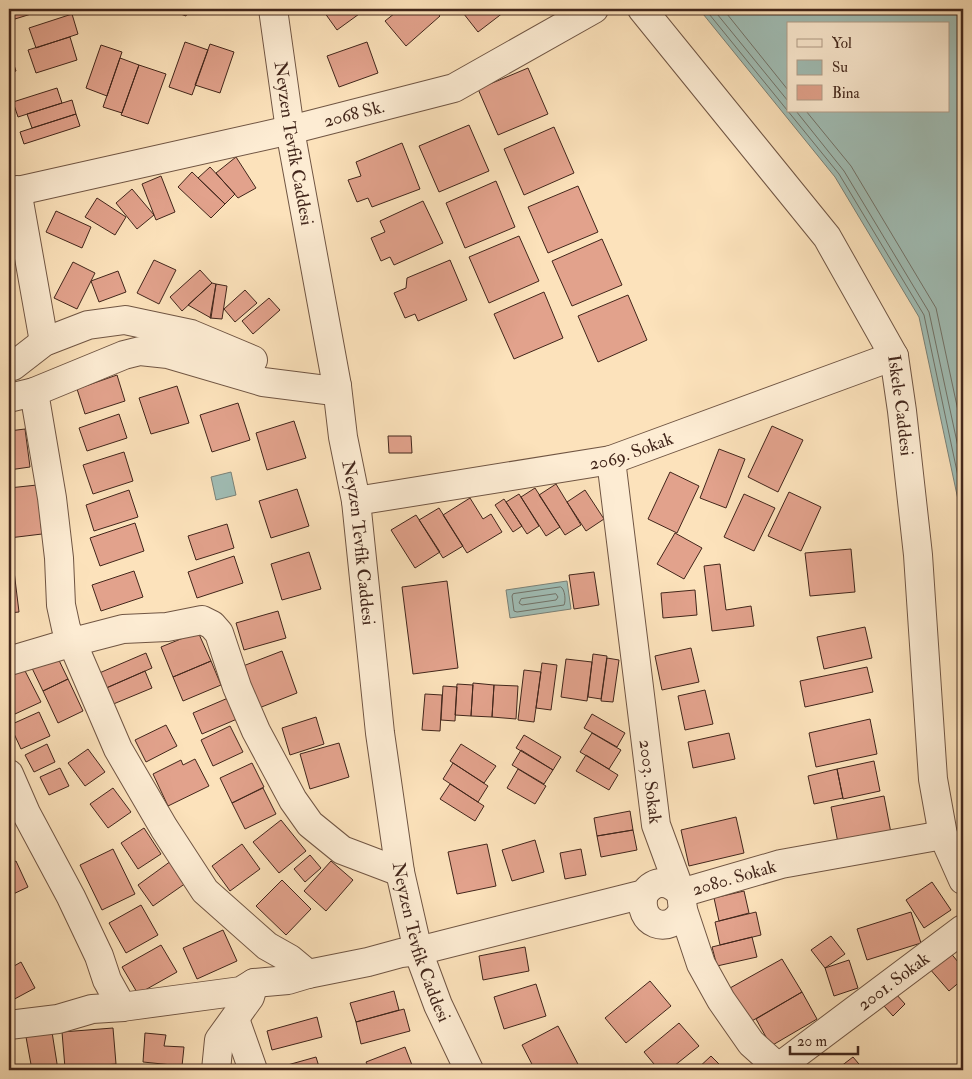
<svg xmlns="http://www.w3.org/2000/svg" width="972" height="1079" font-family="'IM FELL Double Pica',serif">
<style>
.water{fill:#a0bdb5;stroke:#7a8177;fill-rule:evenodd}
.lines{fill:none;stroke-linecap:round;stroke-linejoin:round}
.shore{stroke:#717268;stroke-width:1}
.building{fill:#e2a28c;stroke:#42261b}
.minor-casing{stroke:#705543;stroke-width:30}
.minor{stroke:#fdecd3;stroke-width:28}
.labels{text-anchor:middle;dominant-baseline:central;stroke-width:4;stroke-linejoin:round;paint-order:stroke}
.street-label{font-size:18px;fill:#42261b;stroke:#fdecd3}
</style>
<rect width="100%" height="100%" fill="#fce2bb"/>
<filter id="stains"><feTurbulence type="fractalNoise" baseFrequency=".004" numOctaves="4"/><feColorMatrix values="0 0 0 0 .2 0 0 0 0 .09 0 0 0 0 .02 0 0 0 .5 -.17"/></filter>
<radialGradient id="worn" r=".72"><stop offset=".6" stop-color="#630" stop-opacity="0"/><stop offset="1" stop-color="#630" stop-opacity=".3"/></radialGradient>
<path class="water" d="M699,9H963V523L919,317L835,177ZM788,24H948V111H788Z
M231,472L236,495L216,500L211,477Z
M567,581L571,609L510,618L506,590Z"/>
<g class="lines">
<path class="shore" d="M705,9L839,174L924,315L963,500
M713,9L788,101
M723,9L788,90
M796,111L844,171L929,312L963,470
M806,111L851,166L936,308L963,434
M561,587C565,589 566,601 564,605L517,612L514,611L512,596L513,594Z
M556,594L558,597L556,600L522,605L519,603L521,599Z"/>
</g>
<path class="building" d="M12,9H47L15,19Z
M167,9H189L186,16Z
M322,9H366L337,30Z
M400,9H434L440,16L406,46L385,21Z
M460,9H508L478,32Z
M72,14L78,34L36,48L29,28Z
M70,37L77,60L36,73L28,50Z
M185,42L208,50L192,95L169,87Z
M367,42L378,73L339,87L327,56Z
M210,44L234,52L220,93L195,85Z
M101,45L122,52L107,96L86,88Z
M11,56L16,71L9,73V57Z
M120,58L139,65L122,113L103,107Z
M139,65L166,74L148,124L121,115Z
M528,68L548,114L498,135L478,89Z
M57,88L62,103L18,117L13,102Z
M72,100L76,114L32,128L27,114Z
M76,114L80,126L24,144L20,132Z
M469,125L489,171L439,192L419,146Z
M554,127L574,173L524,195L504,149Z
M402,143L420,189L372,207L368,198L357,202L348,180L361,176L356,162Z
M236,157L256,188L238,198L216,173Z
M210,167L235,194L225,204L198,178Z
M192,172L225,204L211,218L178,187Z
M161,176L175,212L156,220L142,184Z
M496,181L515,227L465,248L446,203Z
M578,186L598,232L548,253L528,207Z
M132,189L154,215L137,229L116,203Z
M97,198L126,217L115,235L85,217Z
M423,201L443,243L394,265L390,257L381,261L371,238L385,232L380,221Z
M56,211L91,227L82,248L46,232Z
M519,236L539,281L489,303L469,257Z
M602,239L622,285L572,306L552,261Z
M154,260L176,270L159,304L137,293Z
M450,260L467,300L418,321L415,314L405,318L394,293L406,288L407,278Z
M73,262L95,273L77,309L54,298Z
M200,270L212,283L182,311L170,297Z
M118,271L126,292L99,302L91,281Z
M212,283L216,284L211,318L188,305Z
M216,284L227,286L222,319L210,318Z
M245,290L257,303L235,322L224,309Z
M544,292L563,338L514,359L494,314Z
M628,295L647,340L598,362L578,316Z
M269,298L280,310L253,334L242,321Z
M117,375L125,401L85,414L77,389Z
M177,386L189,423L151,434L139,398Z
M238,403L250,440L212,452L200,415Z
M119,414L127,438L87,451L79,428Z
M294,421L306,458L267,470L256,433Z
M772,426L803,440L778,492L748,477Z
M25,429L30,467L9,470V431Z
M388,436H411L412,453H389Z
M719,449L745,459L726,508L700,498Z
M124,452L133,481L93,494L83,465Z
M670,472L699,486L677,533L648,519Z
M556,484L581,525L565,535L539,495Z
M37,485L42,534L9,538V488Z
M535,488L560,527L546,536L521,497Z
M297,489L309,526L271,538L259,501Z
M129,490L138,517L94,531L86,505Z
M585,490L604,519L586,531L567,502Z
M789,492L821,507L801,551L768,536Z
M519,494L539,526L527,534L506,502Z
M744,494L775,508L754,551L724,537Z
M470,498L483,519L491,514L502,532L467,553L443,515Z
M504,499L522,526L513,532L495,505Z
M439,508L463,546L443,558L419,520Z
M416,515L440,552L415,568L391,530Z
M135,523L144,551L100,566L90,538Z
M227,524L234,548L196,560L188,536Z
M675,533L702,548L684,579L657,564Z
M851,549L855,592L810,596L805,553Z
M309,552L321,589L282,600L271,564Z
M234,556L243,583L197,598L188,572Z
M720,564L726,610L751,606L754,626L712,631L704,566Z
M14,571L19,612L9,613V572Z
M134,571L143,597L101,611L92,585Z
M594,572L599,605L574,609L569,575Z
M447,581L458,668L413,674L402,587Z
M695,590L697,615L663,618L661,593Z
M278,611L286,638L244,650L236,623Z
M865,627L872,658L824,669L817,637Z
M198,632L211,661L173,677L161,647Z
M691,648L699,682L662,690L655,656Z
M282,651L297,693L259,708L243,666Z
M55,652L68,679L43,691L30,664Z
M146,653L152,668L104,689L97,674Z
M593,654L607,656L601,699L588,697Z
M607,658L619,660L613,702L601,701Z
M566,659L592,662L587,701L561,697Z
M211,661L221,685L183,701L173,677Z
M542,663L557,665L551,710L536,708Z
M23,667L41,702L15,714L9,702V674Z
M867,667L873,692L805,707L800,681Z
M524,670L541,672L534,722L518,720Z
M145,671L152,688L111,705L104,689Z
M68,679L83,711L58,723L43,691Z
M473,683L494,685L492,717L471,716Z
M457,684L473,685L471,716L455,715Z
M494,685L518,686L516,719L492,717Z
M443,686L457,687L455,721L441,720Z
M705,690L713,724L685,730L678,696Z
M425,694L442,695L440,731L422,730Z
M228,698L237,719L202,734L193,713Z
M39,712L50,736L21,749L10,725Z
M592,714L625,733L617,747L584,728Z
M316,717L324,744L290,755L282,728Z
M870,719L877,754L816,767L809,733Z
M166,725L177,746L146,762L135,740Z
M230,726L243,752L213,766L201,740Z
M592,733L621,750L609,769L580,752Z
M729,733L735,759L693,768L688,742Z
M524,735L561,757L553,770L516,748Z
M339,743L349,777L310,789L300,754Z
M47,744L55,762L34,772L25,755Z
M461,744L496,766L484,783L450,761Z
M88,749L105,772L85,786L68,763Z
M521,750L553,770L544,784L512,765Z
M586,755L618,775L609,790L576,771Z
M195,759L209,786L168,806L153,774L181,760L183,765Z
M874,761L880,791L843,799L837,769Z
M252,763L264,787L232,803L220,778Z
M453,763L488,786L478,802L443,779Z
M60,768L69,786L49,795L40,777Z
M518,769L546,786L535,804L507,788Z
M837,769L843,798L814,804L808,776Z
M450,784L484,806L475,821L440,799Z
M113,788L131,812L108,828L90,804Z
M263,788L276,814L245,829L232,803Z
M884,796L891,833L838,843L831,807Z
M630,811L633,830L597,836L594,818Z
M736,817L744,853L689,866L681,830Z
M281,820L306,851L279,873L253,842Z
M144,828L161,854L138,869L121,843Z
M633,830L637,850L601,857L597,836Z
M535,840L544,872L512,881L502,850Z
M242,844L260,869L230,891L212,866Z
M487,844L496,886L457,894L448,852Z
M113,849L135,894L102,910L80,865Z
M581,849L586,875L565,879L560,853Z
M310,855L321,868L305,882L294,869Z
M16,861L28,887L9,896V864Z
M171,861L186,883L153,906L138,885Z
M331,861L353,880L326,911L304,891Z
M282,880L311,909L286,935L256,906Z
M932,882L951,910L924,928L906,900Z
M744,891L749,913L719,921L714,898Z
M141,905L158,935L126,953L109,923Z
M756,912L761,935L720,945L715,922Z
M911,912L921,943L867,960L857,929Z
M223,930L237,961L197,979L183,948Z
M831,936L845,954L825,968L811,950Z
M752,937L757,957L717,966L712,947Z
M161,945L177,972L138,994L122,967Z
M525,947L529,971L483,980L479,956Z
M949,951L963,968V979L949,991L929,968Z
M782,959L802,992L750,1022L730,988Z
M849,960L858,988L834,996L825,968Z
M21,962L35,988L9,1002V969Z
M650,981L671,1006L626,1043L605,1018Z
M536,984L546,1016L504,1029L494,997Z
M394,991L399,1010L356,1022L350,1003Z
M802,992L817,1019L771,1046L756,1019Z
M896,994L905,1004L893,1016L884,1006Z
M404,1009L410,1031L361,1044L356,1022Z
M317,1017L322,1037L272,1050L267,1031Z
M679,1023L699,1046L669,1070H659L644,1052Z
M558,1026L580,1068L574,1070H535L522,1045Z
M113,1028L116,1064L65,1068L62,1032Z
M52,1032L58,1070H32L26,1037Z
M145,1033L166,1035L164,1046L184,1047L182,1066L143,1062Z
M405,1047L412,1065L399,1070H370L366,1062Z
M711,1056L725,1070H696Z
M316,1057L320,1070H285L284,1066Z
M853,1057L864,1070H836Z"/>
<g class="lines">
<g class="minor-casing">
<g id="minor">
<path id="s1" d="M273,9L290,130L337,386L343,437L356,501L380,733L400,872L418,951L438,1005L469,1070"/>
<path id="s2" d="M642,9L827,237L894,356L902,411L918,555L933,779L943,835L963,880"/>
<path d="M17,190L44,342"/>
<path id="s3" d="M9,193L290,130L454,88L594,9"/>
<path d="M9,367L13,366L44,342L88,325L125,320L191,334L253,360"/>
<path d="M34,392L52,498L59,558L61,605L66,628L118,749L164,828L205,891L267,946L290,959L308,974"/>
<path d="M9,398L34,392L124,355L140,351L168,354L263,382L326,390L337,386"/>
<path id="s4" d="M611,460L656,825L681,893L683,910L701,964L721,1000L751,1043L781,1070"/>
<path id="s5" d="M356,501L611,460L894,356"/>
<path d="M9,661L73,642L123,629L167,627L202,620L212,625L219,633L237,687L256,731L293,800L310,824L342,850L400,872"/>
<path d="M9,774L26,813L71,897L99,956L107,980L122,1007"/>
<path d="M644,894C636,924 670,937 683,910"/>
<path d="M235,1019L253,1070"/>
<path id="s6" d="M9,1025L58,1019L92,1009L124,1007H122L241,991L254,983L288,980L308,974L368,962L401,953L418,951L644,894C655,879 668,880 681,893L781,864L943,835"/>
<path d="M216,1070L219,1040L250,997L254,983"/>
<path id="s7" d="M775,1070L963,929"/>
</g>
</g>
<use href="#minor" class="minor"/>
</g>
<g class="labels">
<g class="street-label">
<text stroke="none"><textPath href="#s3" startOffset="354">2068 Sk.</textPath></text>
<text stroke="none"><textPath href="#s1" startOffset="136">Neyzen Tevfik Caddesi</textPath></text>
<text stroke="none"><textPath href="#s2" startOffset="480">Iskele Caddesi</textPath></text>
<text stroke="none"><textPath href="#s5" startOffset="280">2069. Sokak</textPath></text>
<text stroke="none"><textPath href="#s1" startOffset="541">Neyzen Tevfik Caddesi</textPath></text>
<text stroke="none"><textPath href="#s4" startOffset="324">2003. Sokak</textPath></text>
<text stroke="none"><textPath href="#s6" startOffset="754">2080. Sokak</textPath></text>
<text stroke="none"><textPath href="#s1" startOffset="946">Neyzen Tevfik Caddesi</textPath></text>
<text stroke="none"><textPath href="#s7" startOffset="148">2001. Sokak</textPath></text>
</g>
</g>
<rect width="972" height="1079" fill="none" stroke="#fce2bb" stroke-width="30"/>
<rect x="10" y="10" width="952" height="1059" fill="none" stroke="#42261b" stroke-width="2.5"/>
<rect x="15" y="15" width="942" height="1049" fill="none" stroke="#42261b"/>
<rect x="787" y="22" width="162" height="90" fill="#fdecd3" stroke="#b29d89"/>
<rect x="797" y="39" width="25" height="8" fill="#fdecd3" stroke="#b29d89"/>
<text x="832" y="48" font-size="15" fill="#42261b">Yol</text>
<rect x="797" y="60" width="25" height="15" fill="#a0bdb5" stroke="#b29d89"/>
<text x="832" y="72" font-size="15" fill="#42261b">Su</text>
<rect x="797" y="85" width="25" height="15" fill="#e2a28c" stroke="#b29d89"/>
<text x="832" y="98" font-size="15" fill="#42261b">Bina</text>
<path d="M790 1046v8h68v-8" fill="none" stroke="#42261b" stroke-width="2.5"/>
<text x="797" y="1046" font-size="15" fill="#42261b" stroke="#fdecd3" stroke-width="4" paint-order="stroke">20 m</text>
<rect width="100%" height="100%" filter="url(#stains)"/>
<rect width="100%" height="100%" fill="url(#worn)"/>
</svg>
